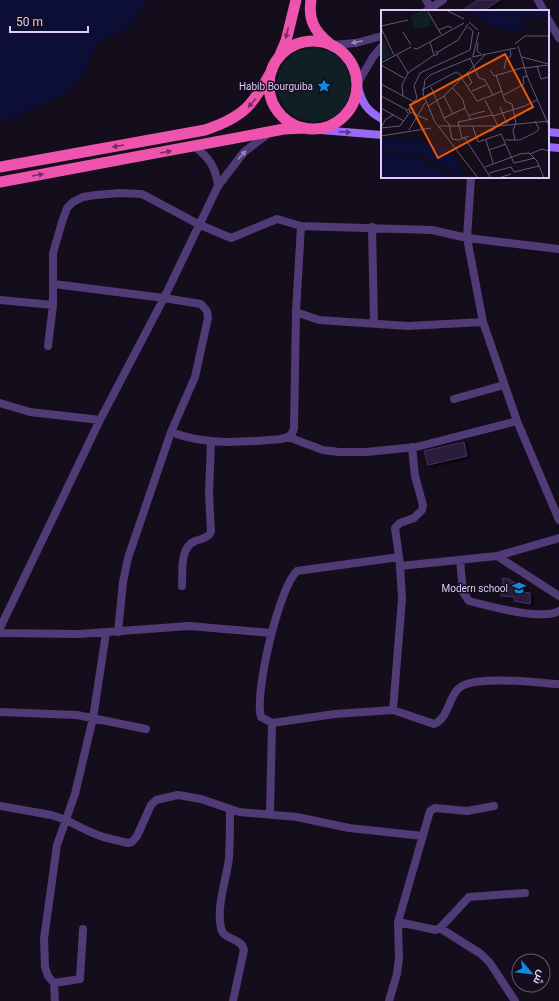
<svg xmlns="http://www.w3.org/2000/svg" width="559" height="1001" font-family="Roboto,Cairo,sans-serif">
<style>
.green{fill:#101f25}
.water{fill:#0c0e35}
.building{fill:#2b1a3b;stroke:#4a2e65;filter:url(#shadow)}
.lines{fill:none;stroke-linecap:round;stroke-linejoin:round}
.minor{stroke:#503b77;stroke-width:8}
.secondary{stroke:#9869f4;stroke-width:8}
.trunk{stroke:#ee54ae;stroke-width:11}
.oneway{fill:#762d5d}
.oneway2{fill:#9883b9}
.oneway3{fill:#4f367d}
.labels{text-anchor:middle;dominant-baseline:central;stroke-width:3;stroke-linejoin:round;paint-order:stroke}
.poi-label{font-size:10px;fill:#dfcbfb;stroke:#140d1b;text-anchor:end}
.inset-road{fill:none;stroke:#655975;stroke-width:1}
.view{fill:#e8590c;fill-opacity:0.15;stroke:#e8590c;stroke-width:2}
.inset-edge{fill:none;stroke:#dfcbfb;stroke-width:2}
</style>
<defs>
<filter id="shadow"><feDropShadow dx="3.5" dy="2" stdDeviation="1" flood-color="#0009"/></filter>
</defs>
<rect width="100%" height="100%" fill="#140d1b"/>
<path class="green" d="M277 85a37 37 0 1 1 74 0a37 37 0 1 1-74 0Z"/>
<path class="water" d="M0,0H148L128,28L97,44L85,72L63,95L18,116L0,121Z"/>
<path class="building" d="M478,0H500L483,11H461Z
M464,442L467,456L428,465L424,451Z
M503,578L509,579L523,588L522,592L530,593V604L514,601V597L501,596Z"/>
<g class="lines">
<path class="minor" d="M426,0L433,11
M538,0L544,11
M426,11L443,0
M548,19L559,38
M332,45L356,43L382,36
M357,84L373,57L382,46
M194,146C209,157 216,168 218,186
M471,177L467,238L483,322L517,421L559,520
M372,227L374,323
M54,284L164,298L201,304L207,311L208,318L195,377L171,432L128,558L123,582L118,632
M0,300L53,305
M296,312L319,320L408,326L483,322
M48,346L53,305V253L62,222L67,208L73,202L83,197L96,195L119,193L142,194L200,225L231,238L277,219L301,226L432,230L467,238L559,249
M454,399L504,385
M0,403L30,412L100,420
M171,432C208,446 242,442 281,439C289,437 292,436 294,428L296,312L301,226
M288,437L323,450L339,452H366L416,447L517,421
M497,556L559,596
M399,557L395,528L400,523L414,518L422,510L423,505L415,476L412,447
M460,560L463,592L469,601C488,606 542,621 559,611
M182,586C183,572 179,548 195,541C201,539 208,538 211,532L209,494L211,442
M0,628L100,420L164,298L218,186L244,152L269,133
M0,633L79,634L189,626L271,633
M393,710L402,599L400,566
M0,712L77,715L146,729
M272,723L261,717C254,694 279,587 297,571L399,557L400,566L497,556L559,538
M0,806L51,815L66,820L88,831L103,837L128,843L132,842L137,836L151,805L156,800L178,795L201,799L239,812L297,817L349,828L423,836
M230,810C230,826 230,841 229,857C227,879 216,905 221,928C223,940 241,937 244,950L233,1001
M270,814L272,723L335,714L393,710L434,724C448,719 448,699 458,689C472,674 538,683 559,684
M398,922L436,930L440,928L469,897L525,893
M440,928L481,954L490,963L515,1001
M54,983L80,979L83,929
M55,1001L54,983L48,976L45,967L44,939L57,845L75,794L93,718L106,633
M389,1001L397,974L399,958L398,922L430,811L435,808L467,811L494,806"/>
<path class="secondary" d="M358,87C362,103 367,111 382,119
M308,129L382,135
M548,132L559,133
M548,147L559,148"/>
<path class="trunk" d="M311,0C308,19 314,31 329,43
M269 85a44 44 0 1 1 88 0a44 44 0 1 1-88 0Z
M280,55L286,41L296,0
M0,167L205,130C244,117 253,105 272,70
M0,182L284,129L305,128"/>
</g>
<defs><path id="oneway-solid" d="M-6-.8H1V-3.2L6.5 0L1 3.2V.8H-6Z"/></defs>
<g class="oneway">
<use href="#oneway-solid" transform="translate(287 33) rotate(103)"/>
<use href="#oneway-solid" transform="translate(252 103) rotate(131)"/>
<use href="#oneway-solid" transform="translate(118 146) rotate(170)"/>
<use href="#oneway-solid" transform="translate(166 152) rotate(-10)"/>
<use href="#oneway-solid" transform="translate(38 175) rotate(-10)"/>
</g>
<g class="oneway2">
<use href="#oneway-solid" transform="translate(357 42) rotate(168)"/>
<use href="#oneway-solid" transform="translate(242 155) rotate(-47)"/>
</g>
<use class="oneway3" href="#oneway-solid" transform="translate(345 132) rotate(4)"/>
<defs>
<g id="sight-bare" transform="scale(1.08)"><path d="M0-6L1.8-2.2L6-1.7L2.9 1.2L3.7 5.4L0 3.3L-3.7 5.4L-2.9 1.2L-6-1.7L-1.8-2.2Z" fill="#118be1" stroke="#140d1b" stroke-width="2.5" paint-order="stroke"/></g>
<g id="school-bare" transform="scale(1.08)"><path d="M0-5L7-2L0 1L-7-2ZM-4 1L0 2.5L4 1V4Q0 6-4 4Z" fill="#118be1" stroke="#140d1b" stroke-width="2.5" paint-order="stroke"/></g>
</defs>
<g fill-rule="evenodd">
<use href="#sight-bare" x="324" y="86"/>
<use href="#school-bare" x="519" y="588"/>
</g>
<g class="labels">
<g class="poi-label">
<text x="313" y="86">Habib Bourguiba</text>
<text x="508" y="588">Modern school</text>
</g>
</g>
<g transform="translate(381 10)">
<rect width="168" height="168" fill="#140d1b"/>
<path d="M42,0H44L51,10L48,12L50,16L34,19L30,6ZM0,23L10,45L0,51Z" fill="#101f25"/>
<path d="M85,0H168V8L141,7L140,11L144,12L142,19L129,22L107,14L104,10L108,2L101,10ZM23,128L30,131L40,129L44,133L63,137L71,144L84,168H78L64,157L40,146L20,141H0V131ZM0,144H20L40,149L72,168H0Z" fill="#0c0e35"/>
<path class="inset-road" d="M65,0L83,9M47,2L60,24M88,12L97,20M0,16L27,10M0,18L13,45M58,20L67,16L71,18M22,22L30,35M49,32L53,45H56L57,42H54M97,33L96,41L100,44M134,34L144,26H168M137,36L146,66L168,116M33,38L36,39L83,13M57,42L77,30L87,14M16,45L27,63M92,46L98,22M91,47L135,38M141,47L168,54M89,48L98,68L104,70L112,85L121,81M0,53L30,37M0,55L23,68M156,56L160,69L168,67M144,58L168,55M123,59L125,50L130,46L129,40M109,60L113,66L144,57M86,63L91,73L87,76M115,65L124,91L131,94L135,113L132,120L134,130M80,67L96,91L112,85M0,74L33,92M50,77L64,110L68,114L71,129L77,130L88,126M71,77L82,90L84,98M41,80L75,62L81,66M91,81L105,75M123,85L143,74L142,67L146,66M0,86L26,100M22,86L21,75L27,63L53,45M63,86L72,104M104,90L117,116L109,122M47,96L63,86L104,45M119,97L126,114M0,98L23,111M28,99L36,88L33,76L39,63L89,40L92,21L87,17M29,102L47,110M89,105L104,101M112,106L144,96L156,90M63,108L84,98L90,110M54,112L42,84L44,70L49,65L90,48M54,112L97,168M58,116H117L168,111M92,117L97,132L120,124L133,153L154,148M0,118L19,116L29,102L28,99L25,101L27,103M0,118L4,110L12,105M28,120L44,93M0,126L50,118M83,127L110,168M81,128L77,112L111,105M105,130L112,153M124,130H139L155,122L158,119L154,111M108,140L125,134M149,144L161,139L168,141M104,157L139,144L148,143L156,151L163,168M108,163L130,157L133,162L158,156M117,168L130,164"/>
<path class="view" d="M124,44L152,97L57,148L29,95Z"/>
<rect width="168" height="168" class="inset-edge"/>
</g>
<g transform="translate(531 973) rotate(118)"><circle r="19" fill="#140d1b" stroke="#655975"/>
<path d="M0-3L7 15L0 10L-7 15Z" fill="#118be1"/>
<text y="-6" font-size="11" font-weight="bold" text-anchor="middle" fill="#dfcbfb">ش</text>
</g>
<path d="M10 26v6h78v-6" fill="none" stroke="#dfcbfb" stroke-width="2"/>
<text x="16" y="26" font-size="12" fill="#dfcbfb" stroke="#140d1b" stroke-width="3" paint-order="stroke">50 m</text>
</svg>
